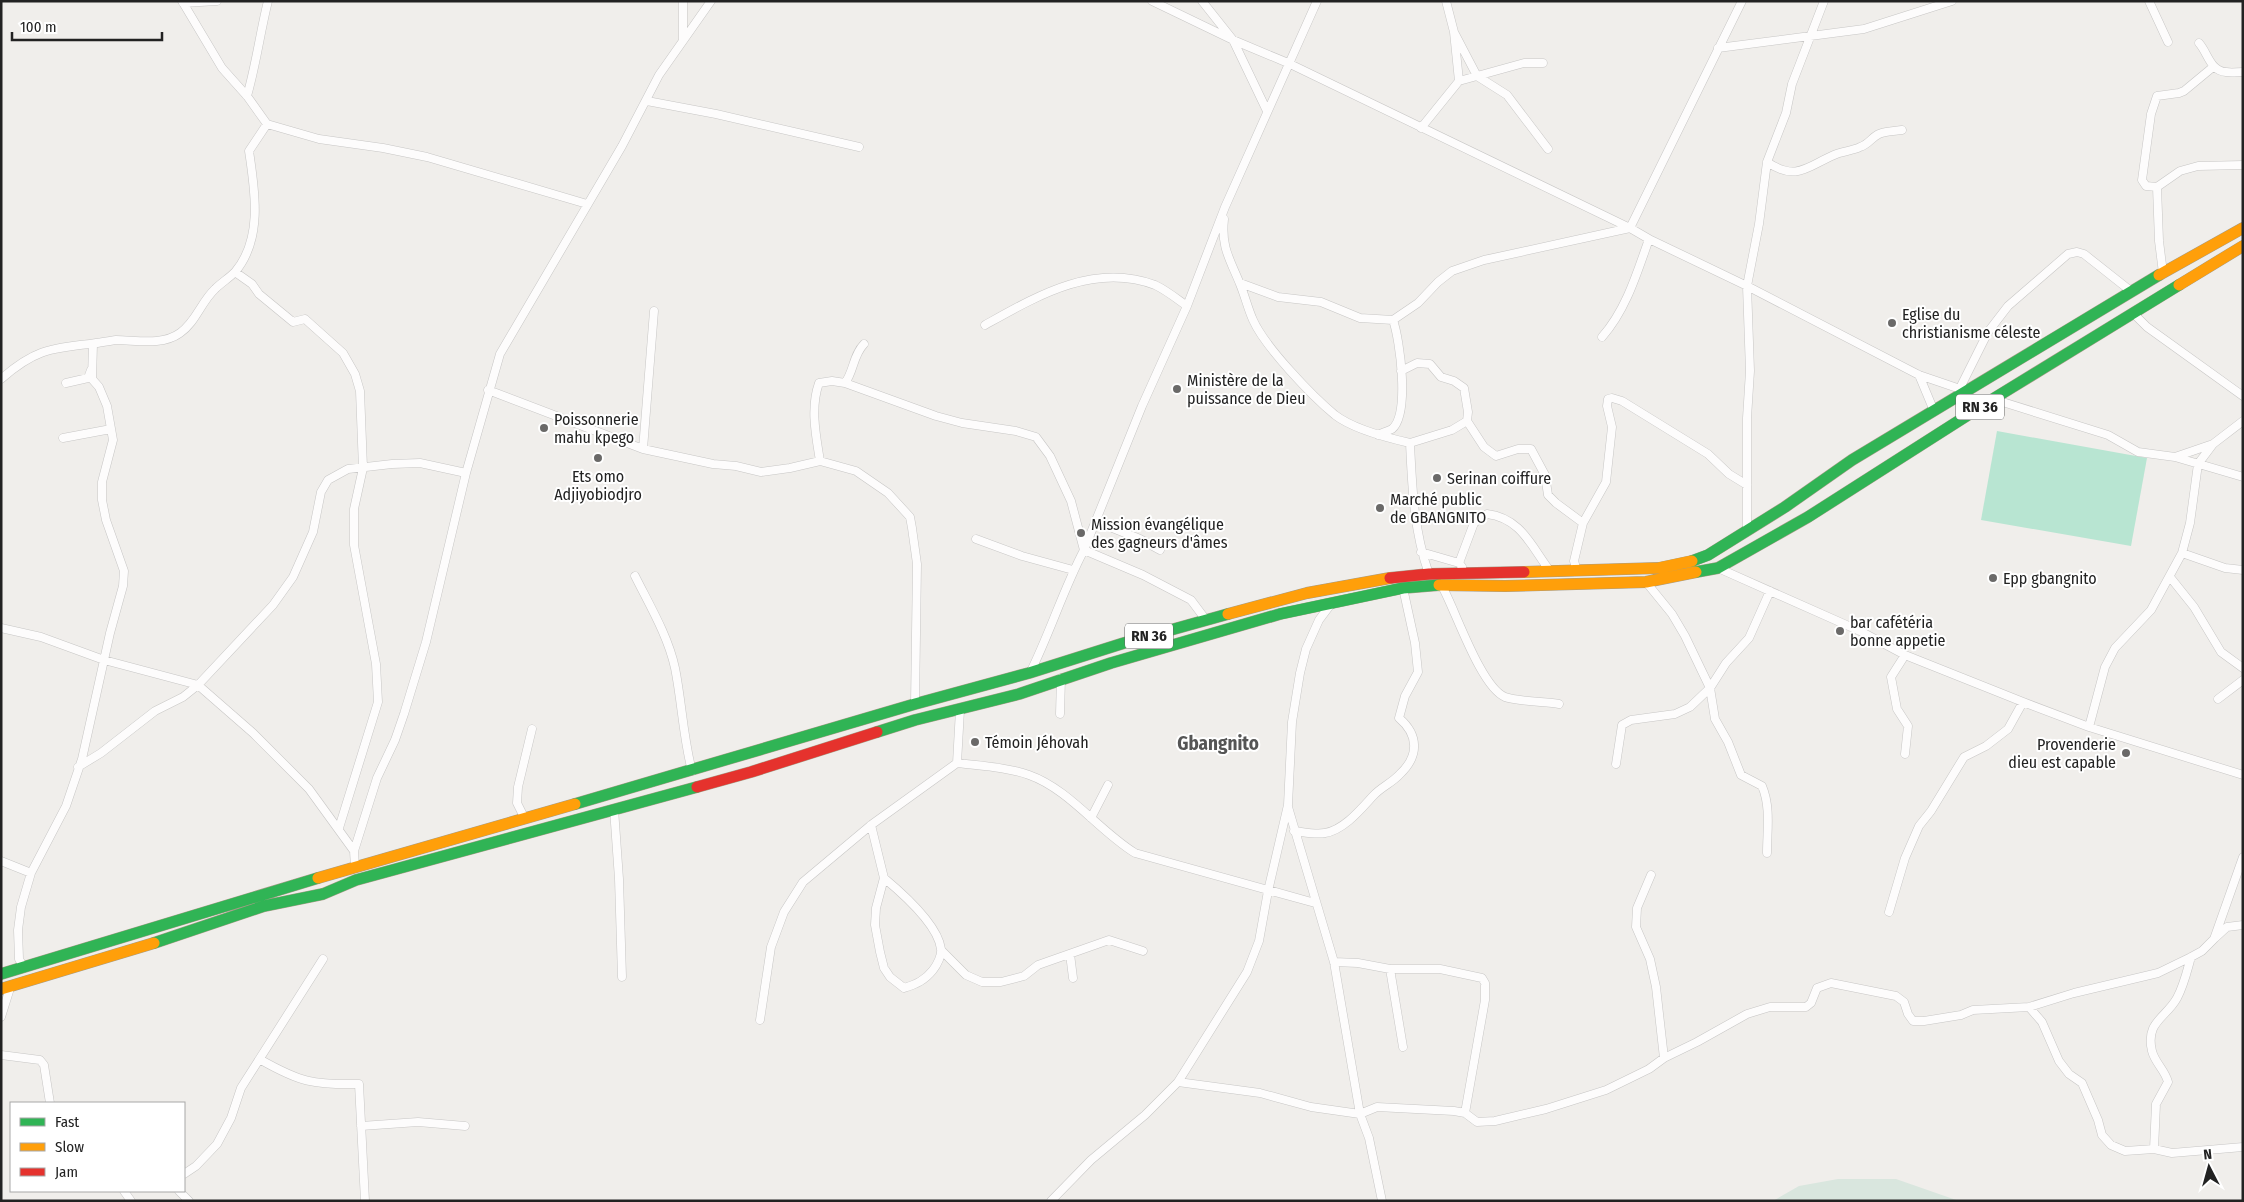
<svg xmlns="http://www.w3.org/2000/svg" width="2244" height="1202" font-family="'Fira Sans Condensed',sans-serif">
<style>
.wetland{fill:#d9e6de}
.pitch{fill:#b8e5d2}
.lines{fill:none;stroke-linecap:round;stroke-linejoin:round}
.street-casing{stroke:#c7c6c5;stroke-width:9}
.fast-casing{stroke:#a69c87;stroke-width:12}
.slow-casing{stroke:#a69c87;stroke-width:12}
.jam-casing{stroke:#a69c87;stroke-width:12}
.street{stroke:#fdfcfc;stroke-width:8}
.fast{stroke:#30b455;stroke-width:11}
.slow{stroke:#ff9f0a;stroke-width:11}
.jam{stroke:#e5322d;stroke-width:11}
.poi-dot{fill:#6a6968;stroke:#fff;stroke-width:2}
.labels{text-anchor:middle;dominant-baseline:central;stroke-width:4;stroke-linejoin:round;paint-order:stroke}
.shield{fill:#fff;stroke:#646464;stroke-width:1}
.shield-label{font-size:15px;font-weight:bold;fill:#222}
.poi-label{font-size:16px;fill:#222;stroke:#fff;text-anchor:start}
.quarter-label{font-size:19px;font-weight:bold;fill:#555;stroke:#fff}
</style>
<rect width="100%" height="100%" fill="#f0eeeb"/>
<path class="wetland" d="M1838,1179H1896L1959,1201H1773L1799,1186Z"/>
<path class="pitch" d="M1997,431L2147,458L2131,546L1981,520Z"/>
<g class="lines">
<g class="street-casing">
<path id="street" d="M182,1L222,68L247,96L267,124L319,139L383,148L427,157L587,204
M1152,1L1233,40L1288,63L1630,228L1649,239L1747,286L1919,375L1966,391
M1202,1L1233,40L1267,111
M2149,1L2168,42
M183,3L217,1
M1454,32L1477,76L1507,95L1548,149
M683,39V1
M2199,43C2208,53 2210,71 2226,72C2232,73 2237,72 2243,72
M1718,48L1864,29L1952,1
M1459,81L1524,63H1543
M247,96C256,65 260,33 268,1
M647,101L716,114L859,147
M1421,128L1459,81L1454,32L1446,1
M1767,162C1797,182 1808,166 1834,155C1843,151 1852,151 1860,147C1869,144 1872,137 1879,134C1885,131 1895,131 1902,130
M2157,187L2146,186L2142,180L2151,114L2157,96L2179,93L2184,91L2213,67
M1224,219C1221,248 1230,259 1240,284C1245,296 1248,309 1253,320C1265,347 1312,396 1335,415C1353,429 1388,438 1410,443
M235,272L252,284L259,294L293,322L305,319L343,353L355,374L360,391L363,468L354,509V545L376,664L378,702L339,828
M2163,273L2159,241L2157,187L2180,171L2198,166L2243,165
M1240,283L1278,297L1321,302L1360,318L1393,320L1418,303L1438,282L1452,271L1484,260L1630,228L1742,1
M2133,313L2147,327L2243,396
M985,325C1037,296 1094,262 1155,285C1166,290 1177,299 1187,306
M1602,337C1626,310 1637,273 1649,239
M1401,371L1417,363L1430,364L1441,377L1454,381L1464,388L1468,412L1467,421L1452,430L1410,443C1412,487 1414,533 1429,574
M1919,375L1934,411
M1,379C33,351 49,348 90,344C99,343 108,341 116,340C136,340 162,346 180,333C196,322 201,302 215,289C221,283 229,278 235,272C263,239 255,191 249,151L267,124
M66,383L88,378L91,370
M845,383L936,416L962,423L1016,431L1036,437L1050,456L1071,501L1084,550L1143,575L1191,600L1206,620
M488,390L643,449L713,464L736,466L761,472L790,468L820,461L856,471L888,493L910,517L912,528L917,564L915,704
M1959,390L1988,332L2008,306L2068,254L2077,252L2084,254L2132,292
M1993,399L2108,435L2138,452L2175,457L2243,477
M1467,421L1484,447L1496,456L1518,449H1531L1545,475L1548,495L1556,503L1583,523
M1378,435C1382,433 1388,431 1392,429C1410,414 1400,340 1393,320
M63,438L111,429
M643,449L654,311
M2175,457L2213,444L2243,421
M820,461C816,436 810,408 819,383L832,381L845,383C854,371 853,355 864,344
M1095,521L1140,539L1160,550
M1747,531V418L1750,371L1747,286L1759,224L1767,162L1786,113L1792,84L1824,1
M976,539L1022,556L1073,570
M1421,552L1459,563L1462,567
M2182,553L2225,568L2243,570
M1459,563L1474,523L1487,514C1521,518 1531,546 1550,571
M1718,568L1860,631L1905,655L2023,702L2089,727L2243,775
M1577,571L1574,561L1583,523L1606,482L1612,427L1607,406L1608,399L1612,398L1622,401L1708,454L1729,474L1747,485
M635,576C650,606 668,636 675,668C682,703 683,737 692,771
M2170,577L2194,607L2221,652L2243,668
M1646,582L1672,614L1685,636L1710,688L1715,719L1728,742L1741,775L1762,786C1771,807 1767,831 1767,853
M1437,586L1443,588C1456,612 1481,687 1505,697C1515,701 1547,702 1559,704
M1,628L41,637L104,660L198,685L253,733L309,789L354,851
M1905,655L1891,677L1897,709L1908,726L1905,754
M1030,673C1050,633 1063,590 1084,550L1142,406L1187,306L1225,207L1317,1
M2218,699L2243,680
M1060,714L1061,678
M2089,727L2105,667L2115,648L2151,610L2182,553L2190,523L2198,464L2213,444
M957,763L960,710
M1616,764L1622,725L1631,720L1675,714L1690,707L1710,688L1726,663L1749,638L1770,591
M78,767L101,753L155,711L183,697L198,685L273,605L293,577L313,532L321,492L328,480L348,469L392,464L420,463L466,473
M1288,807L1334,962L1360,1114L1369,1138L1382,1201
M614,809L619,879L622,977
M1091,818L1108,785
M525,819L517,803L518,787L532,729
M871,825L884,878L876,908L875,925L880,952L884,968L890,977L904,988C917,984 925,980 933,970C937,965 942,955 941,949C938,925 902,893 884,878
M1294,831C1303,832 1316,835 1325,833C1344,830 1361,809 1373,796C1381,787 1392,783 1400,774C1419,756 1419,735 1399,718L1405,696L1418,672L1415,643L1403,588
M1,861L31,873
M355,867L354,851L377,778L395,740L404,714L426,642L466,473L500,354L622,146L659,75L711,1
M1651,875L1637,908L1636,927L1650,959L1656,987L1664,1058
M1889,912L1905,858L1919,826L1931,811L1964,757L1986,746L2008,729L2023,702
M2215,938L2227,927L2243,925
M942,951L966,975L982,982H1001L1024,976L1038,965L1109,940L1143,951
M1070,954L1073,978
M1334,962L1358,963L1390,969H1440L1482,978L1485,983V1000L1465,1113
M24,968L19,959L18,930L21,907L31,873L66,806L82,759L110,633L123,586L124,571L106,520L102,500V482L113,440L107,406L99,387L92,379L93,344
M1390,969L1403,1047
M2029,1007L2042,1022L2059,1061L2069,1074L2082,1083L2098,1120L2102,1135L2111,1145L2125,1151L2154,1149L2172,1153L2243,1147
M1,1017L11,985
M760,1020L771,947L784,912L803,882L871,825L957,763C981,766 1006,767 1029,775C1069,789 1099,831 1135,853L1315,903
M1,1055L40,1060L44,1065L50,1103
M261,1060C300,1082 313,1085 359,1084L365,1201
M1178,1082L1260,1093L1311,1107L1360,1114L1377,1107L1454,1111L1465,1113L1477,1122L1495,1121L1546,1109L1606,1090L1649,1069L1664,1058L1697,1042L1747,1014L1770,1007H1806L1811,1003L1817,988L1831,983L1896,996L1904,1002L1908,1014L1913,1021H1924L1961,1015L1973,1010L2029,1007L2074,993L2158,973L2191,957L2202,951L2214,939L2243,857
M361,1126L418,1122L465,1126
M2154,1149L2156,1104L2168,1082C2165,1070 2155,1063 2152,1051C2145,1022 2166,1018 2177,998C2184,985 2187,971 2191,957
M184,1174L196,1166L217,1144L231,1118L241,1088L323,959
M124,1191L131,1201
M179,1191L189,1201
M1051,1201L1091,1160L1145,1115L1178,1082L1247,972L1259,941L1268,891L1288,805L1292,722L1300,673L1306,649L1319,620L1331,604"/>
</g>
<g class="fast-casing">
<path id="fast" d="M1692,561L1708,555L1785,507L1852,460L2159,275
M1696,572L1718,568L1808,517L1993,399L2179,285
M877,732L915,720L1019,694L1111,663L1280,614L1403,588L1439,585
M575,804L915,704L1029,673L1124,643L1228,614
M154,943L264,906L323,894L356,880L697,787
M1,974L318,878"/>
</g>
<g class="slow-casing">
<path id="slow" d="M2159,275L2243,228
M2179,285L2243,246
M1524,572L1659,568L1692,561
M1439,585L1505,586L1646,582L1696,572
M1228,614L1307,593L1390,578
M318,878L575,804
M1,989L154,943"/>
</g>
<g class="jam-casing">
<path id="jam" d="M1390,578L1429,574L1524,572
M697,787L751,772L877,732"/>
</g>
<use href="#street" class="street"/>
<use href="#fast" class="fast"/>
<use href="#slow" class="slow"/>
<use href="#jam" class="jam"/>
</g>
<g class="poi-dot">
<circle cx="1892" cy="323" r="5"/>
<circle cx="1177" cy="389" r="5"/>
<circle cx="544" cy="428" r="5"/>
<circle cx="598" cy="458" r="5"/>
<circle cx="1437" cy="478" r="5"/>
<circle cx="1380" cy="508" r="5"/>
<circle cx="1081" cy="533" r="5"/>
<circle cx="1993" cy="578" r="5"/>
<circle cx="1840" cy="631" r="5"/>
<circle cx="975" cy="742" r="5"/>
<circle cx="2126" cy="753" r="5"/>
</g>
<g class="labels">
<g class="shield">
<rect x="1956" y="394.5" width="48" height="25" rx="4"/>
<rect x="1125" y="623.5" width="48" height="25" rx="4"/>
</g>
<g class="shield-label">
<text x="1980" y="407">RN 36</text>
<text x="1149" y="636">RN 36</text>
</g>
<g class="poi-label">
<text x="1902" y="314">Eglise du<tspan x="1902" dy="18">christianisme céleste</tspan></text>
<text x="1187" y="380">Ministère de la<tspan x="1187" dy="18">puissance de Dieu</tspan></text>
<text x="554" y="419">Poissonnerie<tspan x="554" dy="18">mahu kpego</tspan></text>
<text x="598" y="476" text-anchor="middle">Ets omo<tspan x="598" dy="18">Adjiyobiodjro</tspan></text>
<text x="1447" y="478">Serinan coiffure</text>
<text x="1390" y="499">Marché public<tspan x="1390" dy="18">de GBANGNITO</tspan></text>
<text x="1091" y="524">Mission évangélique<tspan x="1091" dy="18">des gagneurs d'âmes</tspan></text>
<text x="2003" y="578">Epp gbangnito</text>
<text x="1850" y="622">bar cafétéria<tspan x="1850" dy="18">bonne appetie</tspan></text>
<text x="985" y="742">Témoin Jéhovah</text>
<text x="2116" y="744" text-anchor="end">Provenderie<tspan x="2116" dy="18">dieu est capable</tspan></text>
</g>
<g class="quarter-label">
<text x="1218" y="743">Gbangnito</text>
</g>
</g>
<rect width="2244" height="1202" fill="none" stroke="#222222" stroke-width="5"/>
<rect x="10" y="1102" width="175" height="90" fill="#ffffff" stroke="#a7a7a7"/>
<rect x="20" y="1118" width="25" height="8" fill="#30b455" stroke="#a7a7a7"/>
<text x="55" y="1127" font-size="15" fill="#222222">Fast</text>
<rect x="20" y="1143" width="25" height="8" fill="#ff9f0a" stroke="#a7a7a7"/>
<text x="55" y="1152" font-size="15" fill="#222222">Slow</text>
<rect x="20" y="1168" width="25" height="8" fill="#e5322d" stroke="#a7a7a7"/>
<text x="55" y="1177" font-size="15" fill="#222222">Jam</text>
<g transform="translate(2209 1167) rotate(354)" stroke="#ffffff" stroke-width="4" paint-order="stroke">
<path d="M0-4L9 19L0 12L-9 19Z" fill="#222222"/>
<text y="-8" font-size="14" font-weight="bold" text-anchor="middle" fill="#222222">N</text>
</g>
<path d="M12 32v8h150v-8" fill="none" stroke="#222222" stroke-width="2.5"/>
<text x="20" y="32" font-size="15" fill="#222222" stroke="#ffffff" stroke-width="4" paint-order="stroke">100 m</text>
</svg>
